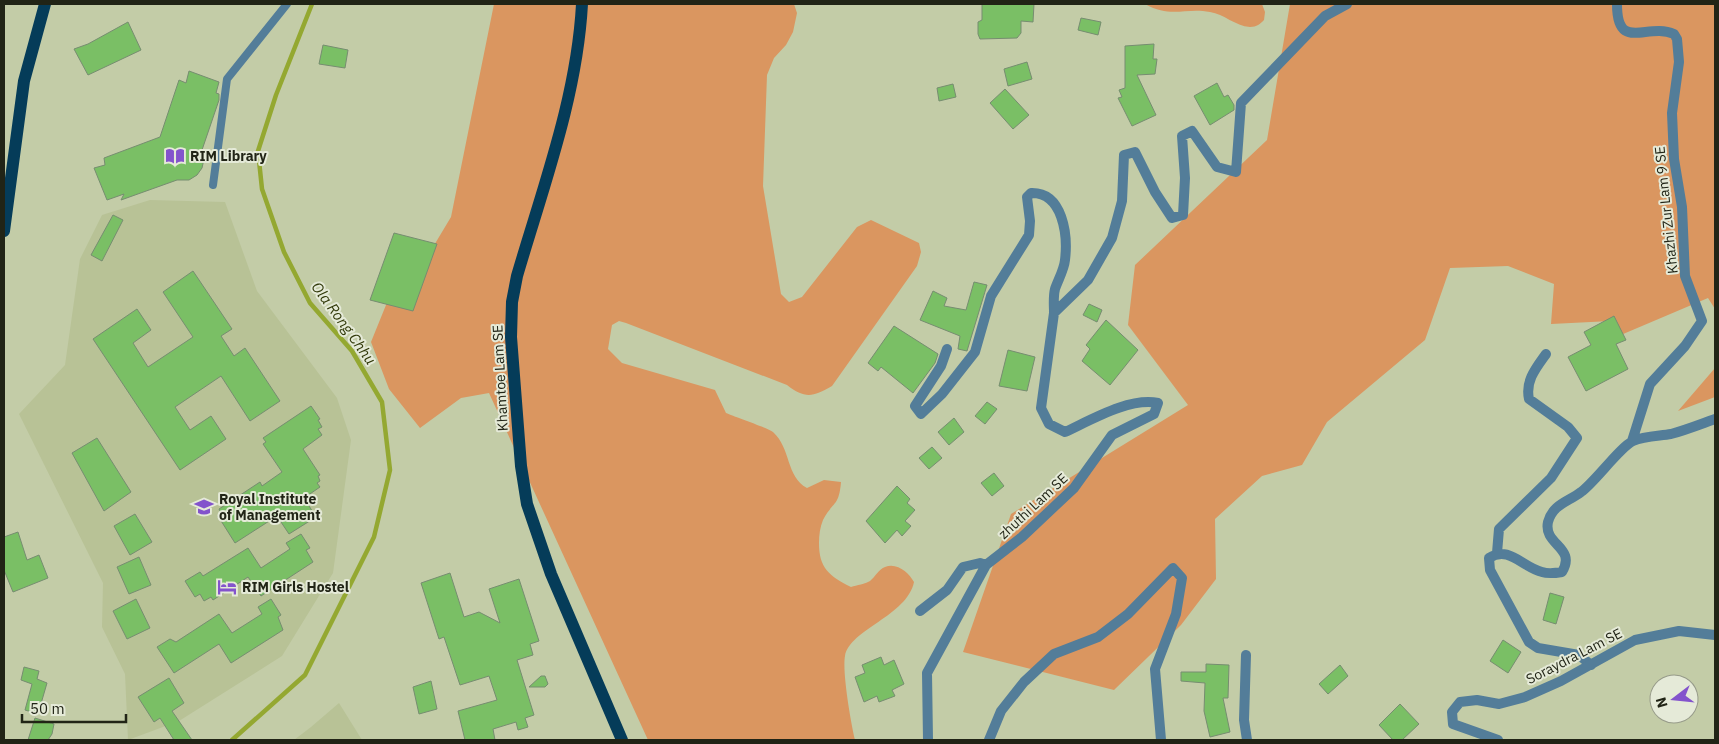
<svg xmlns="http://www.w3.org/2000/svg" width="1719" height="744" font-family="'IBM Plex Sans',sans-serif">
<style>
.built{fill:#b8c296}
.green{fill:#da9660}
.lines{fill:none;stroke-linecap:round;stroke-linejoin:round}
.stream{stroke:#94a831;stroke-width:4.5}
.building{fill:#7abf65;stroke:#768d70}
.service{stroke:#537d99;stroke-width:8}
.minor{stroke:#537d99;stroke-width:10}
.tertiary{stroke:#537d99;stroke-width:10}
.primary{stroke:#053c59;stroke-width:12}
.labels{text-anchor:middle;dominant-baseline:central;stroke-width:4;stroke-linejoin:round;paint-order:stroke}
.poi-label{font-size:14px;font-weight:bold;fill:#212416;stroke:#e5ead8;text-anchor:start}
.street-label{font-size:14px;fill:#212416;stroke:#e5ead8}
.water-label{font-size:15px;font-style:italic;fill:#313909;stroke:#e5ead8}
</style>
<rect width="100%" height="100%" fill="#c3cca7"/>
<path class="built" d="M150,200L225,202L257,291L337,398L351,440L333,573L282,656L179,721L128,740L125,674L102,627L103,583L19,414L65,365L80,259L102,215Z
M339,703L362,740H294L311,727Z"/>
<path class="green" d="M494,4H794L797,13L793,32L786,45L774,58L767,75L763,186L781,294L789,302L802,297L857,227L871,220L919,243L921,252L917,266L832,386C813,397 805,399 787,385L626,323L619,321L612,325L608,349L622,363L715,390L726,413C735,417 768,428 773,432C791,448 786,477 807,488L824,480L841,482C839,507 833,501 823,520C820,527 819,535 819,543C819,568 829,576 851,587C857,585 865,584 870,581C875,577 879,569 885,567C897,562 909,573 914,582C907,616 850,629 845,656C842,672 851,723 855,740H648L489,393L461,398L420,428L389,389L371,342L401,268L427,257L451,217Z
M1145,4H1262L1265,12L1264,20C1260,24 1257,27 1250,27C1235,26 1224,14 1210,12C1185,7 1172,19 1145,4Z
M1290,4H1715V309L1708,298L1609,340L1611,321L1551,324L1554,284L1508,266L1450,268L1425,340L1327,422L1302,465L1262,476L1215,519L1216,579L1181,625L1114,690L963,652L1011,514L1188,405L1128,325L1135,265L1267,140Z
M1715,368V397L1678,411Z"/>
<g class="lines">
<path class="stream" d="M232,740L305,675L374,537L390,470L382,402L352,351L310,303L284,252L262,189L258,151L276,95L312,4"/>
</g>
<path class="building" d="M982,4H1034L1033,22L1021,21V33L1017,38L980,39L978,34V22L982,20Z
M1081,18L1101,22L1098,35L1078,30Z
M128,22L141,50L88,75L74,49L88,44Z
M1154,44L1153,59H1157L1155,74L1137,75L1156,115L1132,126L1118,98L1122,97L1119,90L1125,88V46Z
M323,45L348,50L345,68L319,64Z
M1027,62L1032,79L1008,86L1004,69Z
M189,71L219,82L216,93L219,94V100L202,150L204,159L202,168L197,175L189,180H177L121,200L124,194L107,200L94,168L105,165L104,158L160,137L179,80L186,83Z
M1217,83L1224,97L1228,95L1234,105V110L1210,125L1194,96Z
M953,84L956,97L939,101L937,88Z
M1005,89L1029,115L1013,129L990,103Z
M113,215L123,220L102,261L91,255Z
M394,233L437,244L413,311L370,300Z
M193,271L232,329L221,336L234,356L245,348L280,401L250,421L221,376L175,407L190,430L211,416L226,439L180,470L93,339L137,309L151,330L133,343L148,367L193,337L163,292Z
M974,282L987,285L967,351L958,349L960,336L920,320L933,291L947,298L944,306L966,310Z
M1089,304L1102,310L1097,322L1083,315Z
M1614,316L1626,340L1616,344L1628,369L1586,391L1568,357L1591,345L1584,332Z
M1106,320L1138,350L1110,385L1082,361L1090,349L1086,345Z
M894,326L938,354L935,363L913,393L881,367L878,371L868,363Z
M1008,350L1035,357L1027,391L999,386Z
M987,402L997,409L985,424L975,416Z
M311,406L320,419L318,420L322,427L318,429L322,435L303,449L320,475L318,476L320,481L317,483L320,487L304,498L316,517L289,534L277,516L235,543L218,516L221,513L219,509L260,482L262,486L282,472L263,444L266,442L263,438Z
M954,418L964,432L949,445L938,432Z
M97,438L131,492L104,511L72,453Z
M932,447L942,458L929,469L919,458Z
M994,473L1004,486L992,496L981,483Z
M897,486L910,499L907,503L915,510L905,521L911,526L902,536L897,530L885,543L866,521Z
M135,514L152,542L130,555L114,526Z
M18,532L27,560L39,555L48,578L13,592L4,570V537Z
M301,534L310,548L306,550L313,562L261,596L248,577L213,600L211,597L204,601L200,594L195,597L185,581L200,572L203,576L248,548L261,568L290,549L286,543Z
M139,557L151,585L129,594L117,567Z
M450,573L464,617L479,612L500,623L489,589L519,579L539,641L530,644L533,655L517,660L534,715L525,718L528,727L518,730L516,722L493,729L495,740H465L458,711L497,700L489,676L460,685L444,637L439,639L421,583Z
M1550,593L1564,597L1556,624L1543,620Z
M136,599L150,628L127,639L113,611Z
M271,599L281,615L278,617L283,630L231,663L219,644L174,673L157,647L170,639L176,642L219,614L232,633L262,614L258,607Z
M1503,640L1521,652L1508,673L1490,661Z
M881,657L884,665L894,660L904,684L892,690L895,696L879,702L877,696L864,702L855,677L865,673L862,665Z
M1206,664L1229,665L1228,698H1223L1230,732L1210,737L1204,711L1205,683L1181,681V672H1206Z
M1340,665L1348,676L1328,694L1319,684Z
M24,667L39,671L37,679L47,683L38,714L25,710L32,684L21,680Z
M541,676H545L548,684L545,687H529Z
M169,678L184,703L172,711L192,740H174L160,718L154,722L138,697Z
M431,681L437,709L419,714L413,687Z
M1400,704L1419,724L1402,740H1393L1379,725Z
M35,718L54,724L52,734L48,740H28Z"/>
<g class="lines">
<path class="service" d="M213,185L227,79L287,4"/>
<path class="minor" d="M1617,4C1617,53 1647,22 1674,34L1677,39L1679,62L1672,113L1674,159L1682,207L1685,276L1702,321L1685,346L1650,384L1632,441
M947,349L941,366L915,406L921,414L942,394L975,352L991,296L1029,235L1030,221L1027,197L1031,193C1063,192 1068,235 1065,260C1064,270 1058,280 1055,289C1053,297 1054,305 1054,313
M1497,553L1499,529L1551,478L1577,438L1568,427L1529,399C1525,381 1536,368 1546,354
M920,611L947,590L963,567L980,563L986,565
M1246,655L1244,720L1247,740
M1591,665L1579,655L1538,648L1529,642L1490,570L1489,558C1509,545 1522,567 1542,572C1548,574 1556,573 1562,572C1577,547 1543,545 1548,522C1553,504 1568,502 1581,492C1595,482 1620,447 1633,441C1644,436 1659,436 1671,434C1686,430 1701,424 1715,419
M928,740L927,673L986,565L1022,537L1074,488L1112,435L1154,414L1158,403C1130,397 1091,420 1065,432L1049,424L1041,408L1054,313L1088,280L1112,238L1122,201L1124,155L1135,152L1155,192L1172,218L1183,215L1185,178L1182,136L1192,131L1217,167L1236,172L1241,103L1325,16L1347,4
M989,740L1001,711L1024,682L1054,654L1098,637L1128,614L1173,568L1182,578L1176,614L1155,669L1161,740"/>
<path class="tertiary" d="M1498,740L1453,724L1452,712L1460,702L1477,700L1499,704L1525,697L1561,681L1635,640L1679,631L1715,635"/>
<path class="primary" d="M582,4C577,97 543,187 517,276L512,302L511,337L521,466L527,504L551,574L622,740
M4,231L24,81L45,4"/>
</g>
<defs>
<g id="library-bare" transform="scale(1.5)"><path d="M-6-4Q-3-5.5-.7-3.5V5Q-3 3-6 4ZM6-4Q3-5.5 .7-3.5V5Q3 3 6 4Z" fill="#8353cc" stroke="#e5ead8" stroke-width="2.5" paint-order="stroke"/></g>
<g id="university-bare" transform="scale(1.5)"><path d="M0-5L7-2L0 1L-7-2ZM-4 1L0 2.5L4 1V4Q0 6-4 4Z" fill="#8353cc" stroke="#e5ead8" stroke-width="2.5" paint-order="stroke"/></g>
<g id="hotel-bare" transform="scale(1.5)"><path d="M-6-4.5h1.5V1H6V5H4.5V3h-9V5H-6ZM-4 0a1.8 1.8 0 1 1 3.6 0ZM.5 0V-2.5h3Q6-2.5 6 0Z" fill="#8353cc" stroke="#e5ead8" stroke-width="2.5" paint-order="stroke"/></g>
</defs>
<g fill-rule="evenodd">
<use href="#library-bare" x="175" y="156"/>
<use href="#university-bare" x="204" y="507"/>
<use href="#hotel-bare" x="227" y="587"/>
</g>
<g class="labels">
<g class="poi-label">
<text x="190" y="156">RIM Library</text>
<text x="219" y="499">Royal Institute<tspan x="219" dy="16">of Management</tspan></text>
<text x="242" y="587">RIM Girls Hostel</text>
</g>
<g class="street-label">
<text transform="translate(1666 210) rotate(-96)">Khazhi Zur Lam 9 SE</text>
<text transform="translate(500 378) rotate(-93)">Khamtoe Lam SE</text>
<text transform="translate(1033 506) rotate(-43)">zhuthi Lam SE</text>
<text transform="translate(1574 656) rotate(-27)">Soraydra Lam SE</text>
</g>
<g class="water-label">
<text transform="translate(344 323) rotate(54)">Ola Rong Chhu</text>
</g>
</g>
<rect width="1719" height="744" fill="none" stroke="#212416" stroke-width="10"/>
<g transform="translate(1674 699) rotate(254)"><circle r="24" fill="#e5ead8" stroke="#979b8a"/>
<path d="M0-4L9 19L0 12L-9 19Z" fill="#8353cc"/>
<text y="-8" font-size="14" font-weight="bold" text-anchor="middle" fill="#212416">N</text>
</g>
<path d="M22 714v8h104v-8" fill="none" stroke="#212416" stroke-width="2.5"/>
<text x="30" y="714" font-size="15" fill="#212416" stroke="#e5ead8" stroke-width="4" paint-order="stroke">50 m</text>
</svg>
